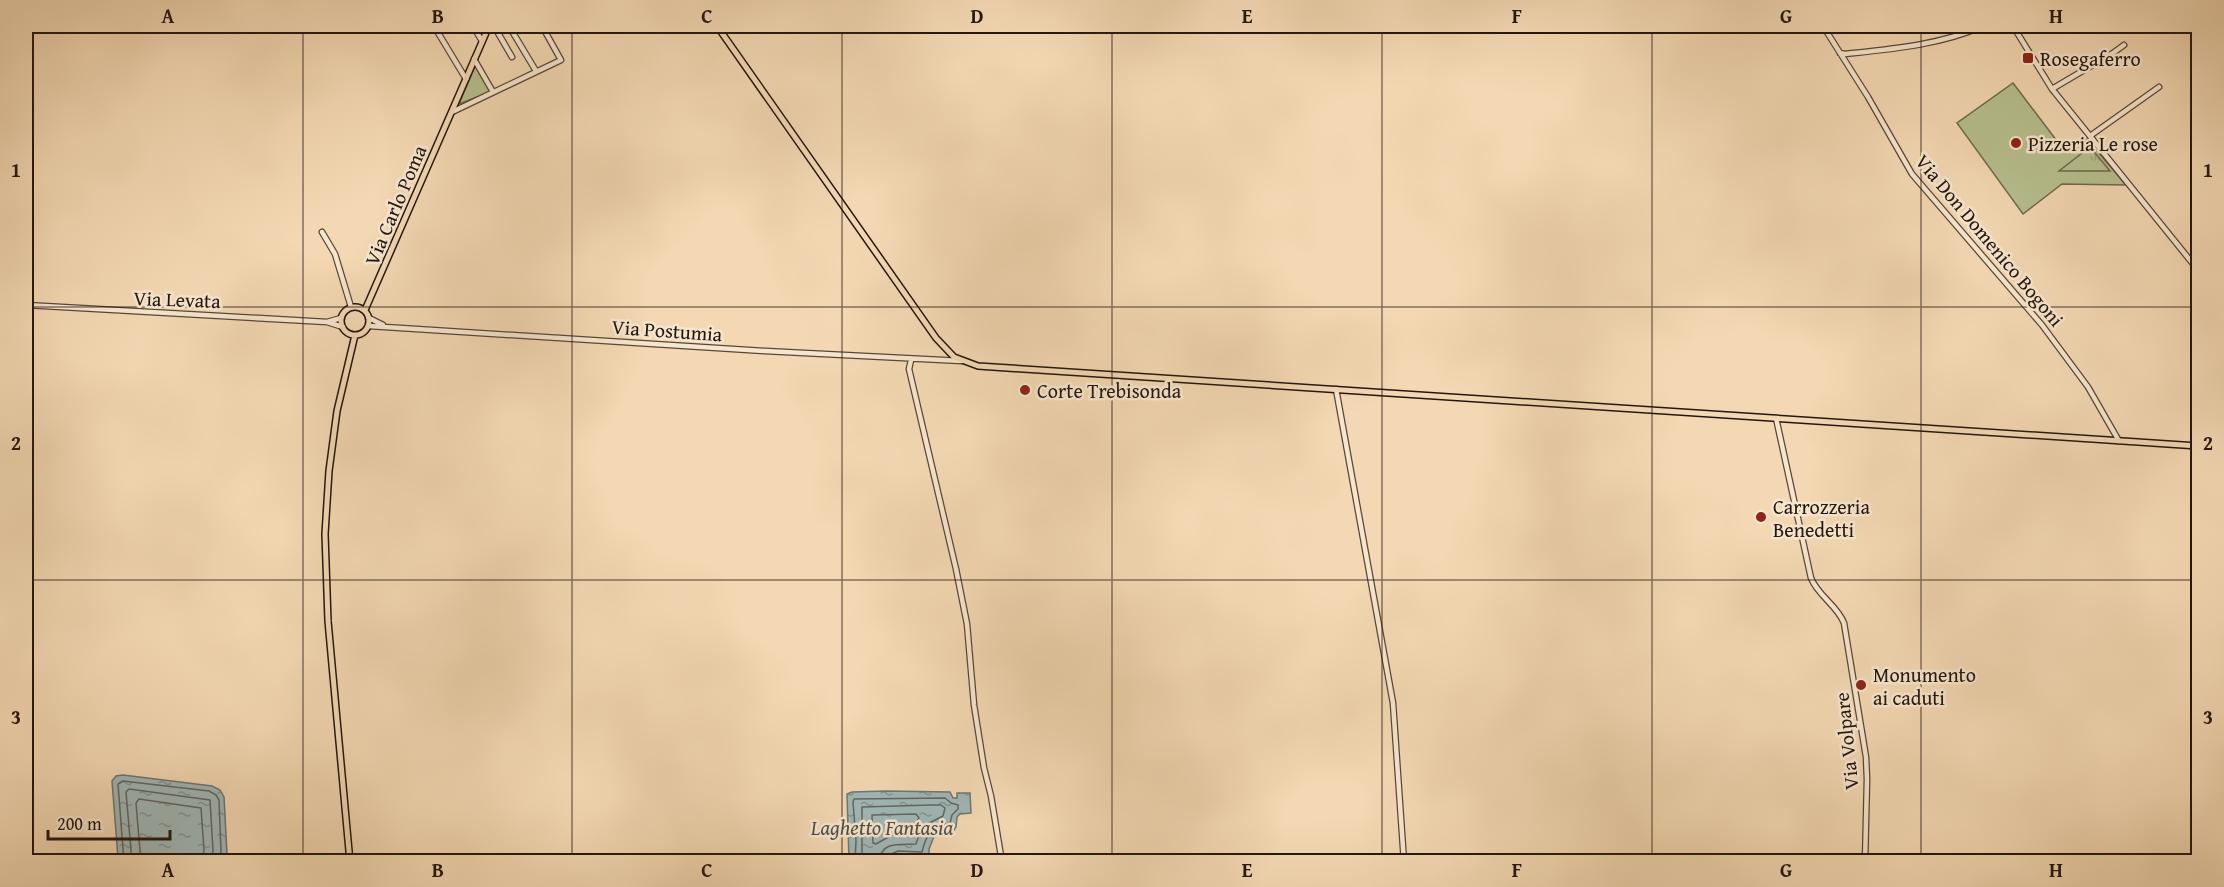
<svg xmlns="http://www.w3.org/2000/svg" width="2224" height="887" font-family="'Gentium Book Plus',serif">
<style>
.green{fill:#b7bf8f;stroke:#6e6a4e;stroke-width:1.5}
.park{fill:url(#park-tufts);stroke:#6e6a4e;stroke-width:1.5}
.water{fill:url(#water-ripples);stroke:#6e7773;stroke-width:1.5}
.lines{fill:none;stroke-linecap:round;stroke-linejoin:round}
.shore{stroke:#626662;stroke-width:1.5}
.minor-casing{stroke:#584637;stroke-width:7}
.major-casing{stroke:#24160e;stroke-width:8}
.minor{stroke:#f7e6ce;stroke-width:4.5}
.major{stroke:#f3d8b3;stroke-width:5}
.grid{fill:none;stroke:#24160e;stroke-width:1.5;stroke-opacity:0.55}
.poi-dot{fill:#8f2418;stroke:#f7e6ce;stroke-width:2}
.labels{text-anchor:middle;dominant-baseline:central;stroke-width:5;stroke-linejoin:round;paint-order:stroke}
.poi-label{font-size:20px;fill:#24160e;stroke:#f7e6ce;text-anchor:start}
.street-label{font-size:20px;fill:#24160e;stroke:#f7e6ce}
.water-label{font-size:21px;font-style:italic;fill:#4f4e49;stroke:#f7e6ce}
.neatline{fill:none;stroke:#24160e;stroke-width:2}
.grid-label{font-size:20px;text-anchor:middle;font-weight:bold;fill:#24160e}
</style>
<defs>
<pattern id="park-tufts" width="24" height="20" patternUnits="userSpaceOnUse" patternTransform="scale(1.5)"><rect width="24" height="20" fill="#b7bf8f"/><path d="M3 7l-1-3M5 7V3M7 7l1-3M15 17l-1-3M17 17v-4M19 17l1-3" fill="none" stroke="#9da37a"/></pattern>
<pattern id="water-ripples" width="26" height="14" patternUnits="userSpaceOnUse" patternTransform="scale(1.5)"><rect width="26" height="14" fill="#a0b7b7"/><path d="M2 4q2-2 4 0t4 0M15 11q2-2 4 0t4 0" fill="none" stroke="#829493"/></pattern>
</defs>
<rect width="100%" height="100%" fill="#f3d8b3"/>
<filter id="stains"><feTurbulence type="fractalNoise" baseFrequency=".00333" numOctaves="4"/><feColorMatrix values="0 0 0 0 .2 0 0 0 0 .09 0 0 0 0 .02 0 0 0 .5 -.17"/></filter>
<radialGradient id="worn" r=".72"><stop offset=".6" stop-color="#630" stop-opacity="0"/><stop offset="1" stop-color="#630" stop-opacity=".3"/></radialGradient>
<path class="green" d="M476,64L490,92L459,104Z
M2013,83L2066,153L2087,139L2126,185L2062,184L2023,214L1957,123Z"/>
<path class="park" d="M2090,147L2110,171H2059Z"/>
<path class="water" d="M123,775L212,786L220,790L224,797L227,854L224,861H120L118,858L112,781L116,776Z
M886,791L950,792L953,798H957V793H970L971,813L960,814L957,817L956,827L954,830H944L938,834H935L929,849V858L927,859L898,857L890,861H849L847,794L852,792Z"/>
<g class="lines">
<path class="shore" d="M916,814L919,818L909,835H892L876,844L873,843L872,815Z
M124,862L118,784L123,781L209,791L216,795L219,800L221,852L219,862
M132,862L126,792L129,789L210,800L213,851L211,862
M141,862L136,803L139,799L201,808L204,850L202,862
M855,862L856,841L853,802L854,799L945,798L951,803L958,805V809L952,815L950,823C931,826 926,835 922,852L898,851L889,855L887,862
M862,862V807L931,805H941L945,808L943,816L925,825L920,832L916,844C901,845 881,840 879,862"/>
<g class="minor-casing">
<path id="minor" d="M434,26L466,79
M473,26L482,41
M494,26L512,57
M509,26L536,71
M1823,26L1868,97L1912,174L2042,325L2088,387L2119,441
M2013,26L2052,89L2198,270
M1840,53L1845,54C1892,49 1940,45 1983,26
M474,59L493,92
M2052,89L2113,53L2124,45
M452,112L561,60L542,26
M2090,136L2159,87
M322,232L335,254L351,307
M26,305L327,322L343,327
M369,318L383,325
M327,322L341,318
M369,326L765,351L962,361
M911,360L909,369L956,569L967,624L974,705L984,768L991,796L1002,862
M1336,389L1393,703L1404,862
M1776,418L1811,578C1818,596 1837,605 1844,623L1866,757L1867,779L1865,862"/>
</g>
<g class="major-casing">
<path id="major" d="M717,26L936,338L954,357L978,366L2198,446
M341 321a14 14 0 1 1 28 0a14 14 0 1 1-28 0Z
M365,310L489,26
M350,862L328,621L325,534L329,471L337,411L355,335"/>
</g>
<use href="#minor" class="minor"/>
<use href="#major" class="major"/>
</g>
<path class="grid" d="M303,26V862M572,26V862M842,26V862M1112,26V862M1382,26V862M1652,26V862M1921,26V862M26,307H2198M26,580H2198"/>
<g class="poi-dot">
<rect x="2022" y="52" width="12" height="12" rx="3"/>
<circle cx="2016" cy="143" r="6"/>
<circle cx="1025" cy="390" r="6"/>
<circle cx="1761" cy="517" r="6"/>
<circle cx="1861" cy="685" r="6"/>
</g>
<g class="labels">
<g class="poi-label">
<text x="2040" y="58">Rosegaferro</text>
<text x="2028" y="143">Pizzeria Le rose</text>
<text x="1037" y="390">Corte Trebisonda</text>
<text x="1773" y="506">Carrozzeria<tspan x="1773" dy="23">Benedetti</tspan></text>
<text x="1873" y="674">Monumento<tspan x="1873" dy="23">ai caduti</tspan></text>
</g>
<g class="street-label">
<text transform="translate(395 205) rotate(-67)">Via Carlo Poma</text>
<text transform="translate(1990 240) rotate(50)">Via Don Domenico Bogoni</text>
<text transform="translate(177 299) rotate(2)">Via Levata</text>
<text transform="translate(667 330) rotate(4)">Via Postumia</text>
<text transform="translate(1846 741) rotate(-96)">Via Volpare</text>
</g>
<g class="water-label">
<text x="882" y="827">Laghetto Fantasia</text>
</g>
</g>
<rect width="2224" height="887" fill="none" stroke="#f3d8b3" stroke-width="66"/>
<path d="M48 830v9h122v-9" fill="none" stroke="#24160e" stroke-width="3"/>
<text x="57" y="830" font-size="18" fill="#24160e" stroke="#f7e6ce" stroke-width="4.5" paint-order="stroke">200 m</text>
<rect x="33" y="33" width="2158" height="821" class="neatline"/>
<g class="grid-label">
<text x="168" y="23">A</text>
<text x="438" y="23">B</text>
<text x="707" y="23">C</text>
<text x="977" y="23">D</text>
<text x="1247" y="23">E</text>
<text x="1517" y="23">F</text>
<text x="1786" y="23">G</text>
<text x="2056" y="23">H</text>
<text x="16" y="177">1</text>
<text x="2208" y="177">1</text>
<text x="16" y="450">2</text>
<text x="2208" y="450">2</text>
<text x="16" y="724">3</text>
<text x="2208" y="724">3</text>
<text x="168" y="877">A</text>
<text x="438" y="877">B</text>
<text x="707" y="877">C</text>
<text x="977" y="877">D</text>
<text x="1247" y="877">E</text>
<text x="1517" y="877">F</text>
<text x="1786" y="877">G</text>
<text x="2056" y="877">H</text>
</g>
<rect width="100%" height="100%" filter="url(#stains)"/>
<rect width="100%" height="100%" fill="url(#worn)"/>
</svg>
